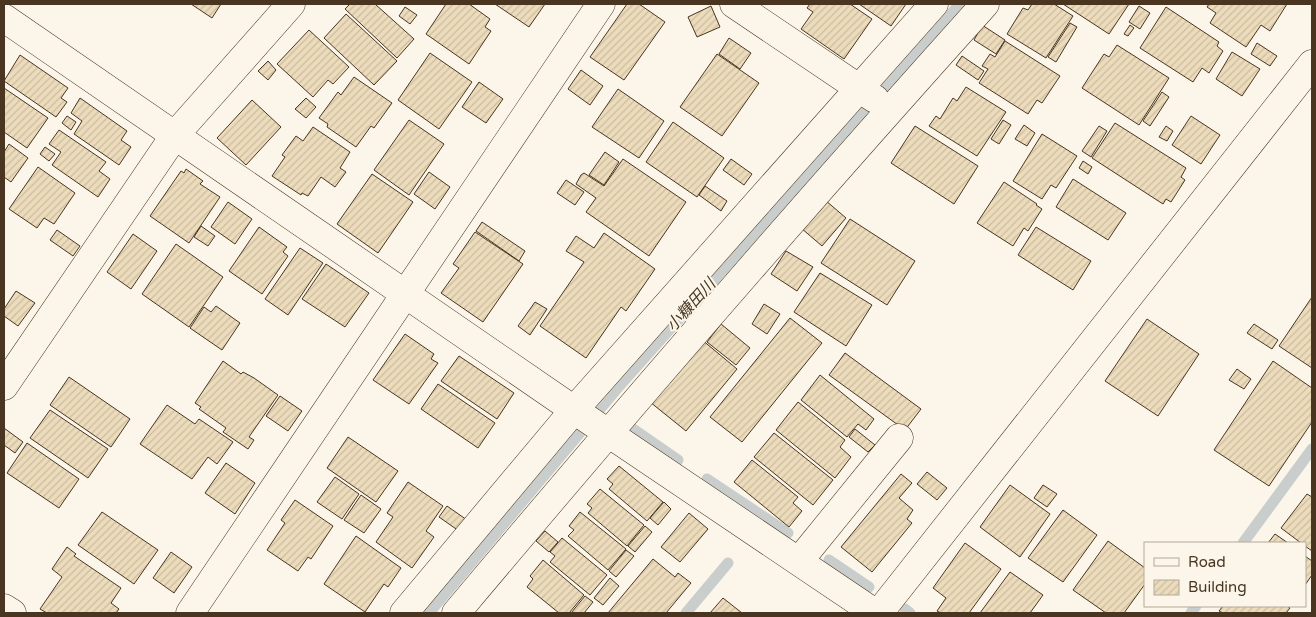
<svg xmlns="http://www.w3.org/2000/svg" width="1316" height="617" font-family="'Varela Round','Noto Sans JP',sans-serif">
<style>
.lines{fill:none;stroke-linecap:round;stroke-linejoin:round}
.stream{stroke:#c9cecd;stroke-width:11}
.building{fill:url(#building-hatch);stroke:#4a3520}
.minor-casing{stroke:#4a3520;stroke-width:29}
.minor{stroke:#fbf6e9;stroke-width:28}
.labels{text-anchor:middle;dominant-baseline:central;stroke-width:4;stroke-linejoin:round;paint-order:stroke}
.water-label{font-size:16px;font-style:italic;fill:#4a3520;stroke:#fbf6e9}
</style>
<defs>
<pattern id="building-hatch" width="6" height="6" patternUnits="userSpaceOnUse" patternTransform="scale(1.25)"><rect width="6" height="6" fill="#ecdcbc"/><path d="M-1 1l2-2M0 6l6-6M5 7l2-2" fill="none" stroke="#ccbda1"/></pattern>
</defs>
<rect width="100%" height="100%" fill="#fbf6e9"/>
<g class="lines">
<path class="stream" d="M623,422L678,460
M707,479L788,533
M1243,543L1312,449
M829,560L869,587
M905,609L910,613
M429,613L621,384L960,4
M686,613L728,563
M1191,613L1196,606"/>
</g>
<path class="building" d="M191,4H221L212,18Z
M350,4H375L414,39L397,58L345,9Z
M446,4H469L490,19L485,27L491,31L469,64L426,34Z
M495,4H545L529,27Z
M627,4H639L665,22L624,80L590,57Z
M810,4H850L872,19L844,59L801,29L813,12L807,8Z
M859,4H906L891,26Z
M1032,4H1054L1073,16L1046,58L1007,34L1023,8L1028,10Z
M1063,4H1129L1109,34Z
M1209,4H1287L1270,31L1261,25L1246,47L1210,23L1216,13L1207,7Z
M711,6L720,27L697,37L688,17Z
M1139,6L1150,13L1140,29L1129,22Z
M405,7L417,15L410,24L399,16Z
M1166,7L1219,42L1217,46L1223,51L1209,73L1202,68L1193,82L1140,48Z
M346,14L397,61L374,85L324,38Z
M1070,23L1077,27L1056,62L1048,57Z
M982,25L1005,40L996,54L974,40Z
M1130,25L1134,28L1128,36L1124,34Z
M309,30L349,67L333,84L328,80L313,97L277,64Z
M729,38L751,53L740,69L719,54Z
M1005,41L1060,76L1042,103L1037,100L1028,114L979,83L988,69L982,66L990,54L995,57Z
M1257,43L1277,56L1270,66L1251,54Z
M1117,45L1169,78L1139,125L1082,88L1104,54L1109,57Z
M1232,52L1260,69L1242,96L1216,79Z
M430,53L472,82L439,129L398,100Z
M717,54L759,83L722,136L680,107Z
M20,55L68,88L61,98L67,102L56,117L4,81Z
M962,56L984,71L978,80L956,65Z
M268,61L276,70L268,80L258,71Z
M581,70L603,86L590,105L568,89Z
M354,77L392,103L374,128L371,126L356,147L327,127L328,124L319,118L338,92L341,95Z
M479,82L503,99L486,123L462,107Z
M966,87L1006,112L977,156L929,126L936,116L940,119L953,98L957,101Z
M4,88L48,118L27,148L4,132Z
M618,89L664,121L639,158L592,127Z
M1162,92L1169,97L1150,126L1143,121Z
M80,98L127,131L121,140L131,147L119,165L74,134L82,121L71,113Z
M306,98L316,107L306,118L295,109Z
M252,100L281,127L246,165L217,138Z
M67,116L76,122L71,130L62,123Z
M1191,116L1220,135L1201,164L1172,145Z
M409,120L444,144L409,195L374,170Z
M1003,120L1011,125L999,144L991,139Z
M673,122L724,158L697,197L646,162Z
M1115,123L1186,168L1181,177L1185,180L1171,202L1166,199L1163,204L1092,158Z
M1024,125L1035,133L1027,146L1015,139Z
M915,126L978,166L954,204L891,163Z
M1099,126L1107,131L1091,157L1082,151Z
M1166,126L1173,131L1167,141L1159,137Z
M313,127L350,152L340,168L346,172L335,187L321,177L308,196L302,193L301,195L272,176L285,157L282,155L296,136L303,141Z
M59,130L106,162L99,171L110,179L98,197L52,165L61,152L49,144Z
M1042,134L1077,156L1056,188L1051,185L1042,199L1013,181Z
M9,144L28,158L11,182L4,177V152Z
M45,147L55,154L49,161L40,154Z
M605,152L619,162L604,185L589,175Z
M623,159L686,202L649,256L586,212L596,198L576,184L581,175L584,173L604,186Z
M731,159L752,174L744,185L723,170Z
M1083,161L1092,167L1088,174L1079,168Z
M38,167L75,193L54,224L44,218L37,228L9,209Z
M186,169L203,181L200,184L220,197L189,243L150,216L181,171L184,173Z
M429,172L450,187L435,209L414,194Z
M372,174L413,202L378,253L337,224Z
M1073,179L1126,213L1108,240L1056,207Z
M566,180L584,192L575,205L557,193Z
M1004,182L1037,204L1036,205L1042,209L1028,231L1024,228L1013,246L977,223Z
M705,186L727,201L721,211L699,195Z
M825,200L846,218L822,246L801,228Z
M228,202L252,219L235,244L211,227Z
M850,219L915,261L887,305L821,263Z
M482,222L525,251L519,261L476,231Z
M201,226L215,236L208,246L194,237Z
M259,227L287,247L283,252L288,256L262,294L229,271Z
M1036,227L1091,261L1073,290L1018,255Z
M57,230L80,246L73,256L50,240Z
M475,232L523,264L483,322L441,293L459,268L453,264Z
M604,233L655,269L626,311L621,307L586,358L540,326L584,262L566,251L576,236L594,248Z
M133,234L157,251L131,289L107,272Z
M176,244L223,277L189,327L142,294Z
M300,248L323,263L288,315L265,299Z
M786,251L813,267L797,291L771,274Z
M326,264L369,293L345,327L302,299Z
M820,273L872,305L846,346L794,312Z
M16,291L35,303L18,326L4,316V309Z
M1312,297V368L1279,346Z
M535,302L547,309L530,335L518,326Z
M764,304L780,314L767,334L752,324Z
M216,306L240,323L222,350L190,328L204,307L211,312Z
M790,318L822,343L742,442L710,417Z
M1147,319L1199,354L1158,416L1105,381Z
M721,324L750,348L736,365L707,342Z
M1254,324L1278,340L1272,349L1247,333Z
M405,334L434,354L431,359L438,363L409,404L373,380Z
M701,339L737,369L686,431L650,402Z
M845,353L921,409L905,430L829,375Z
M459,356L514,393L497,419L441,381Z
M223,361L241,374L243,372L254,378L278,395L249,437L254,440L248,449L223,432L226,428L199,409L201,407L195,403Z
M1273,361L1312,388V422L1269,486L1214,450Z
M1237,369L1251,379L1244,389L1229,380Z
M820,375L874,419L866,430L858,424L847,437L801,400Z
M69,377L130,419L111,447L50,405Z
M438,384L495,423L478,448L421,409Z
M280,396L302,411L288,431L266,416Z
M798,402L845,440L840,447L851,457L835,478L776,430Z
M167,405L195,424L199,419L233,442L217,464L208,457L192,479L140,444Z
M50,410L108,449L88,478L30,438Z
M4,428L23,442L15,453L4,445Z
M855,429L875,445L868,452L849,437Z
M774,433L833,480L813,505L754,457Z
M348,437L398,471L376,502L327,468Z
M27,443L79,479L59,508L7,473Z
M752,460L798,497L793,503L802,511L789,527L734,482Z
M226,463L255,483L235,514L205,493Z
M619,466L663,502L647,521L609,489L613,484L607,479Z
M927,472L947,488L937,500L917,484Z
M901,474L912,483L899,498L913,510L907,519L912,523L872,572L841,547Z
M335,477L359,494L342,519L317,502Z
M408,482L443,506L426,531L434,537L412,568L376,542L393,517L387,513Z
M1010,485L1050,514L1020,557L980,527Z
M1043,485L1057,494L1047,507L1034,498Z
M600,489L644,525L627,546L588,513L592,508L587,504Z
M1307,494L1312,497V551L1305,546V543H1301L1281,528Z
M361,495L381,509L364,533L344,520Z
M295,500L333,526L311,559L308,557L298,571L267,550L285,523L281,520Z
M664,502L671,509L658,525L650,518Z
M447,506L467,520L459,531L439,517Z
M1063,510L1097,535L1063,582L1028,558Z
M102,512L158,550L134,584L78,545Z
M580,512L626,549L608,570L568,536L574,530L569,526Z
M689,513L708,529L680,562L661,547Z
M645,526L652,532L635,552L628,546Z
M545,531L558,542L549,552L536,541Z
M1275,534L1288,543H1268Z
M356,536L401,568L388,587L384,584L365,612L324,584Z
M562,538L607,575L590,595L550,562L555,556L550,552Z
M1108,541L1145,568V584L1124,613H1106L1073,590Z
M965,543L1001,569L969,613H941L937,611L946,598L933,588Z
M67,547L76,554L74,556L121,588L111,603L119,609L116,613H47L40,609L62,577L52,569Z
M626,550L634,556L616,577L609,571Z
M171,552L192,567L174,593L153,578Z
M1305,556L1312,561V575L1305,585Z
M653,559L675,577L678,573L691,583L666,613H608Z
M543,560L584,595L569,613H559L527,587L533,579L530,576Z
M1010,572L1043,595L1030,613H980Z
M610,578L619,586L603,605L594,598Z
M585,596L593,602L584,613H571Z
M723,598L742,613H710Z
M1223,606H1287L1290,608L1286,613H1223L1219,611Z"/>
<g class="lines">
<g class="minor-casing">
<path id="minor" d="M734,4L875,99
M4,18L574,410L875,613
M4,386L175,135L291,4
M799,561L899,438
M4,608L12,613
M190,613L601,4
M404,613L574,410L934,4
M456,613C629,407 805,204 985,4
M879,613L1312,64"/>
</g>
<use href="#minor" class="minor"/>
</g>
<g class="labels">
<g class="water-label">
<text transform="translate(691 305) rotate(-48)">小糠田川</text>
</g>
</g>
<rect width="1316" height="617" fill="none" stroke="#4a3520" stroke-width="10"/>
<rect x="1144" y="542" width="162" height="65" fill="#fbf6e9" stroke="#b4a999"/>
<rect x="1154" y="558" width="25" height="8" fill="#fbf6e9" stroke="#b4a999"/>
<text x="1188" y="567" font-size="15" fill="#4a3520">Road</text>
<rect x="1154" y="580" width="25" height="15" fill="url(#building-hatch)" stroke="#b4a999"/>
<text x="1188" y="592" font-size="15" fill="#4a3520">Building</text>
</svg>
